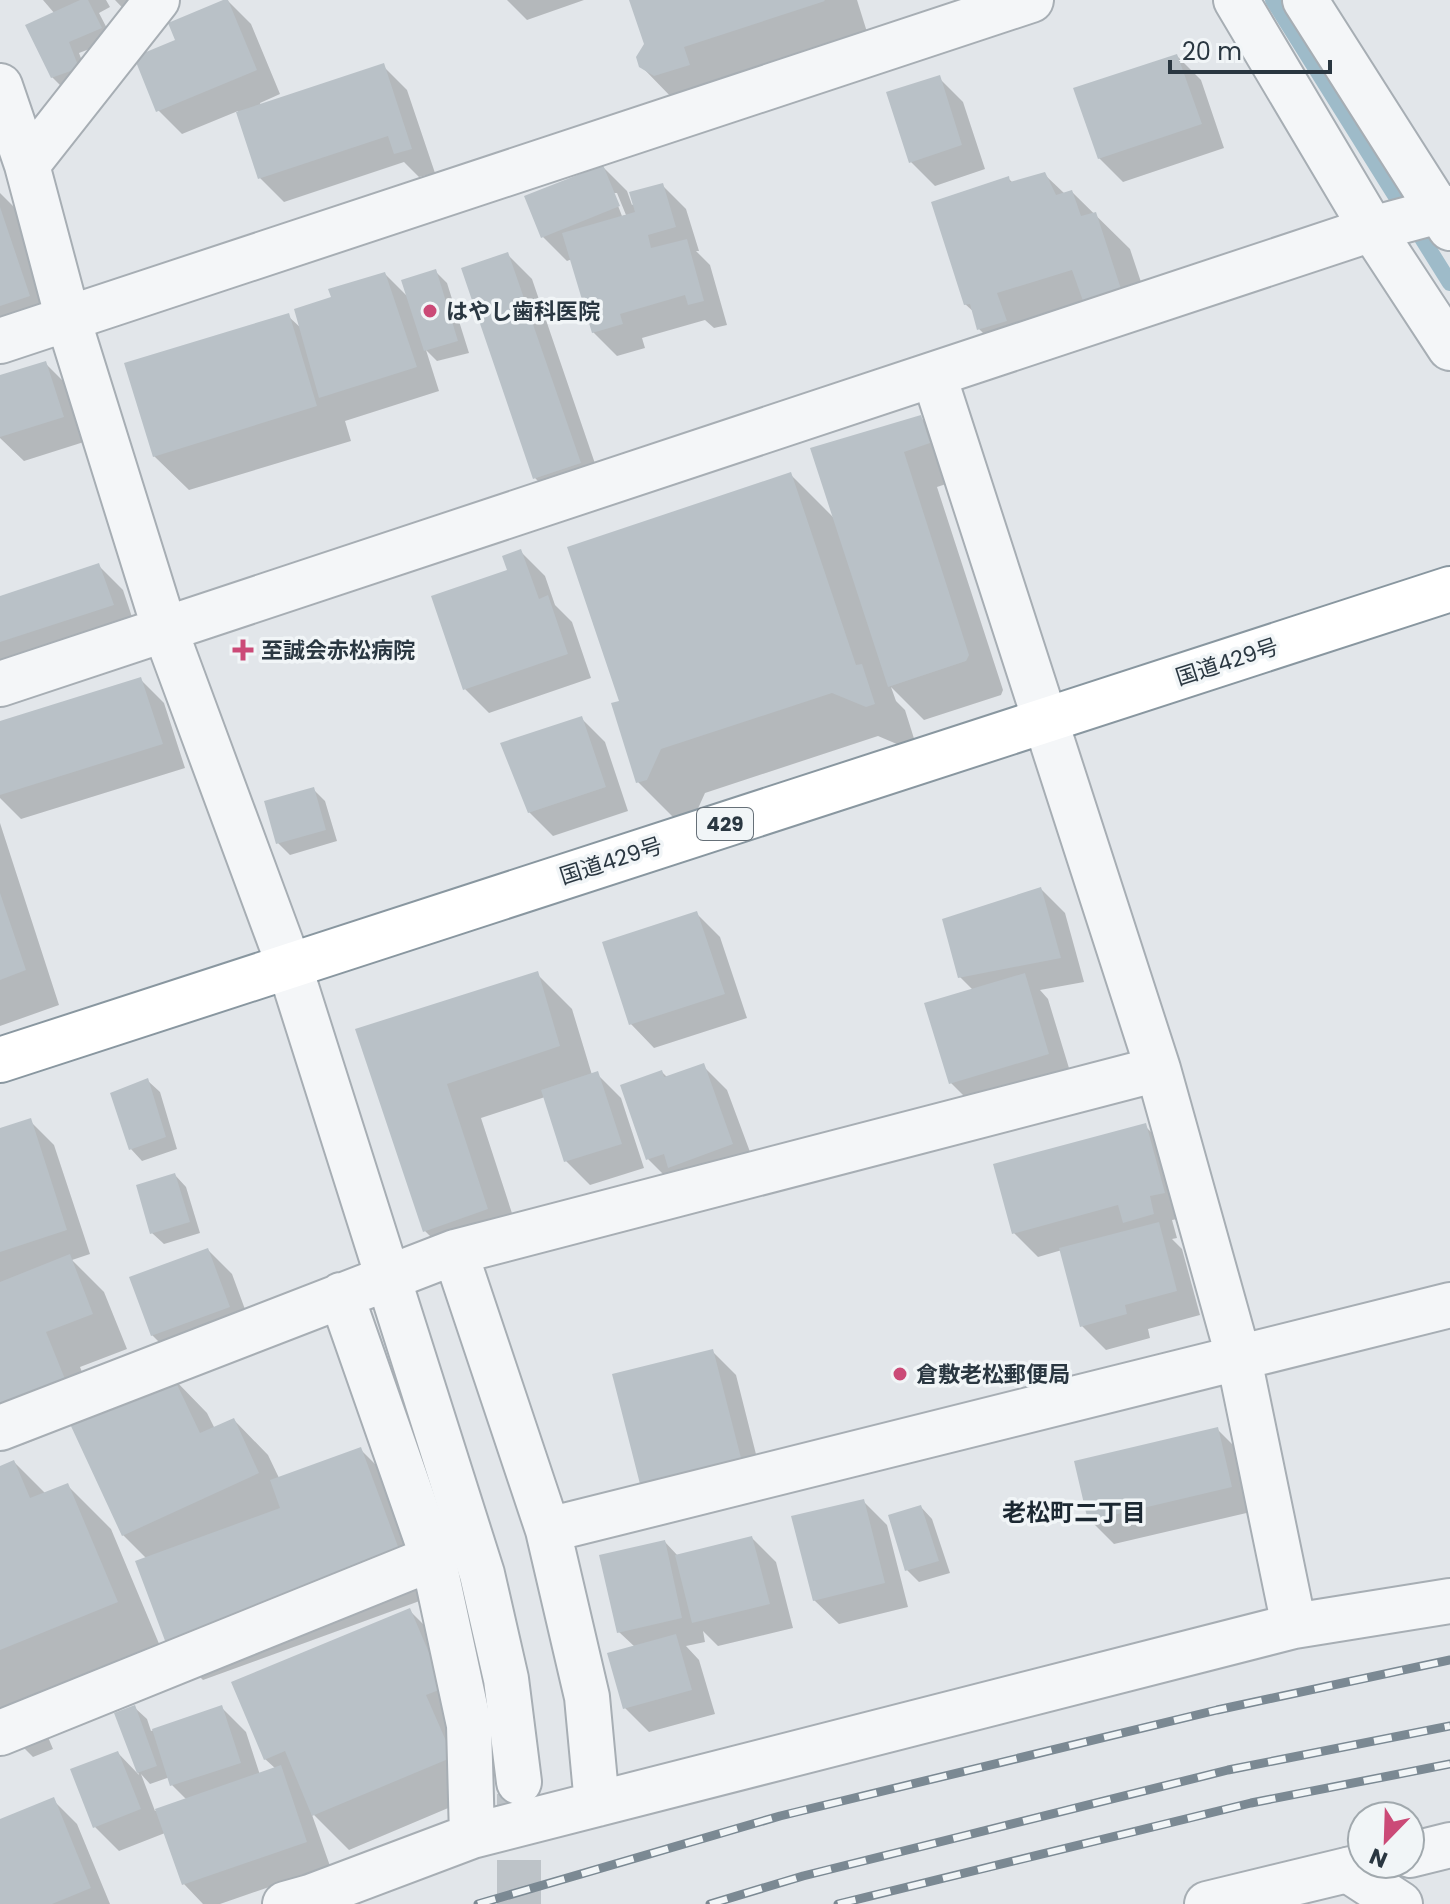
<svg xmlns="http://www.w3.org/2000/svg" width="1450" height="1904" font-family="Poppins,'Noto Sans JP',sans-serif">
<style>
.shadow{fill:#0003;fill-rule:evenodd}
.lines{fill:none;stroke-linecap:round;stroke-linejoin:round}
.stream{stroke:#9ebbc9;stroke-width:16}
.building{fill:#b9c1c7}
.tertiary-tunnel{stroke:#bdc3c8;stroke-width:44;stroke-dasharray:44 22;stroke-linecap:butt}
.minor-casing{stroke:#a7aeb4;stroke-width:48}
.tertiary-casing{stroke:#a7aeb4;stroke-width:48}
.trunk-casing{stroke:#8997a0;stroke-width:48}
.minor{stroke:#f4f6f8;stroke-width:44}
.tertiary{stroke:#f4f6f8;stroke-width:44}
.trunk{stroke:#fff;stroke-width:44}
.rail-casing{stroke:#7b8993;stroke-width:9}
.rail{stroke:#f1f5f7;stroke-width:6;stroke-dasharray:18;stroke-linecap:butt}
.poi-dot{fill:#cb4a77;stroke:#f1f5f7;stroke-width:3}
.labels{text-anchor:middle;dominant-baseline:central;stroke-width:7;stroke-linejoin:round;paint-order:stroke}
.shield{fill:#f1f5f7;stroke:#667078;stroke-width:2}
.shield-label{font-size:20px;font-weight:bold;fill:#2a3741}
.poi-label{font-size:22px;font-weight:bold;fill:#2a3741;stroke:#f1f5f7;text-anchor:start}
.street-label{font-size:22px;fill:#2a3741;stroke:#f1f5f7}
.neighbourhood-label{font-size:24px;font-weight:bold;fill:#1c2832;stroke:#f1f5f7}
</style>
<rect width="100%" height="100%" fill="#e2e6ea"/>
<path class="shadow" d="M43,0H106L110,7L99,13L113,40L79,53L89,80L64,89L52,77L55,14Z
M115,0H164L137,23Z
M227,0L251,24L280,94L260,103L261,106L383,66L407,90L435,173L419,177L404,162L284,202L260,178L238,111L182,134L158,110L177,41Z
M507,0H584L527,20Z
M632,0H857L867,32L676,102L641,66L646,45Z
M1177,56L1201,80L1224,148L1123,182L1099,158Z
M939,78L963,102L985,169L935,186L911,162Z
M603,167L627,191L632,205L662,185L686,209L699,251H696L710,265L727,325L714,328L705,320L642,338L645,348L617,356L593,332L572,259L567,261L543,237ZM613,193H617L626,215L622,216Z
M1045,175L1065,194L1072,192L1130,249L1155,324L1014,363L979,329L975,313L965,304L1008,178L1013,183Z
M0,193L16,209L53,320L0,329Z
M508,255L532,279L603,487L559,502L535,478Z
M435,271L447,283L469,353L437,361L426,350L439,391L345,421L351,441L189,490L154,456L288,316L302,329L333,298L385,274L409,298Z
M45,363L69,387L87,441L24,461L0,438V377Z
M920,417L955,452L964,478L937,487L1003,690L1001,695L924,720L891,687L896,701L905,710L917,748L911,750L878,736L705,793L691,824L682,826L638,782L622,702L790,474L835,519Z
M521,552L545,576L555,605L572,622L591,678L489,713L465,689L509,571Z
M99,566L123,590L136,629L0,664V598Z
M140,679L164,703L185,768L21,819L0,798V723Z
M581,718L605,742L628,811L553,836L529,812Z
M313,789L325,801L337,841L290,855L278,843Z
M0,823L59,1005L0,1026Z
M1041,889L1065,913L1084,982L1040,990L1048,999L1072,1078L975,1107L951,1083L973,990L960,977Z
M696,913L720,937L747,1018L654,1048L630,1023Z
M537,974L572,1009L592,1075L597,1074L621,1098L644,1168L590,1185L566,1161L545,1097L481,1118L522,1244L459,1265L424,1230L358,1030Z
M703,1066L727,1090L756,1168L672,1183L648,1159L662,1072L668,1078Z
M148,1081L160,1092L177,1149L142,1161L131,1149Z
M30,1121L54,1145L90,1254L72,1260L104,1292L127,1349L80,1367L98,1413L173,1378L207,1413L215,1429L234,1420L268,1455L279,1478L360,1449L395,1484L436,1595L203,1680L168,1645L147,1559L123,1535L72,1425L22,1445L0,1423V1130Z
M1145,1126L1169,1150L1187,1217L1172,1220L1177,1238L1172,1239L1182,1249L1200,1315L1148,1329L1150,1338L1106,1350L1082,1326L1062,1250L1038,1257L1013,1232Z
M175,1175L186,1187L200,1233L164,1244L152,1233Z
M208,1250L232,1274L253,1331L176,1359L152,1335Z
M712,1351L736,1375L763,1482L665,1507L641,1483Z
M1218,1430L1242,1454L1255,1511L1114,1544L1090,1520Z
M14,1462L46,1494L67,1485L111,1529L160,1646L32,1699L53,1749L33,1757L0,1724V1468Z
M863,1501L887,1525L908,1607L839,1624L814,1600Z
M921,1507L932,1519L950,1573L919,1582L907,1570Z
M752,1538L776,1562L793,1628L718,1646L703,1631L705,1642L686,1646L699,1660L715,1714L649,1732L625,1708L635,1647L619,1632L665,1542L678,1556Z
M409,1610L444,1645L486,1792L349,1850L311,1812L330,1866L220,1904H203L184,1884L165,1833L119,1851L95,1827L73,1771L118,1753L139,1775L117,1714L135,1708L147,1719L151,1731L222,1708L246,1732L260,1775L276,1769L265,1759ZM141,1774L150,1784L170,1777L172,1785L187,1800L155,1811Z
M53,1800L77,1824L110,1904H0V1821Z"/>
<g class="lines">
<path class="stream" d="M1273,0L1450,283"/>
</g>
<path class="building" d="M80,0H88L102,28L69,42L79,68L51,78L25,25Z
M223,0H228L257,70L156,112L134,57L175,40L168,23Z
M629,0H824L825,1L684,47L690,65L654,76L639,67L636,57L644,44Z
M1177,54L1202,124L1098,159L1073,88Z
M384,63L412,149L394,154L388,136L258,179L236,112Z
M940,75L962,145L909,163L886,92Z
M603,165L620,206L541,238L524,196Z
M1045,172L1056,195L1072,190L1081,216L1096,212L1121,289L1083,301L1072,270L997,293L1007,321L977,330L970,304L964,305L931,202L1009,176L1010,182Z
M663,183L676,227L648,235L651,248L687,239L704,301L688,305L685,295L620,314L623,324L592,333L562,233L635,212L629,192Z
M0,207L30,296L0,306Z
M508,252L581,463L533,479L461,268Z
M436,269L458,341L424,351L401,280Z
M385,272L417,367L319,398L294,309L331,297L328,289Z
M289,313L317,406L153,457L124,363Z
M46,361L64,417L0,437V375Z
M921,415L930,443L904,452L969,655L966,661L888,687L810,448Z
M791,472L856,665L862,664L875,704L866,707L832,693L661,749L647,780L636,783L611,703L619,701L567,547Z
M521,549L539,599L548,595L568,654L463,690L431,596L507,570L502,556Z
M99,563L114,605L0,642V596Z
M141,677L163,744L0,795V721Z
M582,716L606,787L528,813L500,743Z
M314,787L326,830L276,844L264,801Z
M1041,887L1061,958L958,978L942,919Z
M0,893L26,970L0,980Z
M697,911L725,994L629,1025L602,942Z
M538,971L560,1046L447,1084L488,1209L423,1232L355,1029Z
M1025,973L1049,1054L949,1084L924,1003Z
M704,1063L733,1144L668,1168L664,1154L646,1160L620,1085L662,1070L664,1077Z
M598,1071L622,1144L564,1162L541,1090Z
M148,1078L166,1137L129,1150L110,1093Z
M31,1118L67,1230L0,1252V1128Z
M1146,1123L1165,1193L1150,1196L1154,1214L1123,1223L1118,1205L1012,1234L993,1164Z
M175,1173L190,1222L150,1234L136,1185Z
M1159,1222L1177,1291L1125,1305L1127,1314L1080,1327L1059,1248Z
M208,1248L230,1307L151,1336L129,1277Z
M70,1254L93,1314L46,1332L65,1379L0,1405V1282Z
M713,1349L741,1458L640,1484L612,1374Z
M173,1376L200,1433L234,1418L259,1473L122,1536L70,1424Z
M1218,1427L1232,1487L1088,1521L1074,1461Z
M361,1447L403,1560L167,1646L135,1561L280,1508L270,1480Z
M14,1460L30,1498L68,1483L118,1602L0,1650V1466Z
M864,1499L885,1583L813,1601L791,1516Z
M921,1505L939,1561L905,1571L888,1515Z
M752,1536L770,1604L692,1623L675,1555Z
M665,1540L682,1618L617,1633L599,1555Z
M410,1608L444,1688L426,1695L453,1757L312,1816L285,1751L264,1760L231,1682Z
M676,1634L692,1690L623,1709L607,1653Z
M135,1705L157,1766L137,1773L114,1713Z
M222,1705L241,1763L170,1786L152,1729Z
M118,1751L141,1809L93,1828L70,1769Z
M281,1765L307,1842L182,1885L155,1809Z
M54,1797L91,1888L52,1904H0V1819Z"/>
<g class="lines">
<path class="tertiary-tunnel" d="M519,1904V1789"/>
<g class="minor-casing">
<path id="minor" d="M1236,0L1372,229L1450,348
M1305,0L1450,228
M0,86L27,165L68,319L165,630L289,965
M27,165L157,0
M0,341L1031,0
M934,376L1158,1069L1239,1359L1294,1626
M0,684L1372,229L1450,208
M455,1252L1158,1069
M341,1295L433,1558L469,1725L472,1836
M0,1428L455,1252L548,1530L587,1697L597,1804
M548,1530L1450,1305
M0,1733L433,1558
M1348,1870L1400,1904
M285,1904L310,1897L472,1836L1294,1626L1450,1601"/>
</g>
<g class="tertiary-casing">
<path id="tertiary" d="M289,965L482,1574L506,1679L519,1782
M1410,1855L1450,1845
M1207,1904L1372,1864"/>
</g>
<g class="trunk-casing">
<path id="trunk" d="M0,1060L1450,589"/>
</g>
<use href="#minor" class="minor"/>
<use href="#tertiary" class="tertiary"/>
<use href="#trunk" class="trunk"/>
<g class="rail-casing">
<path id="rail" d="M478,1904L780,1816L1217,1710L1450,1660
M710,1904L803,1876L1228,1770L1450,1726
M838,1904L1251,1803L1450,1764"/>
</g>
<use href="#rail" class="rail"/>
</g>
<g class="poi-dot">
<circle cx="430" cy="311" r="8"/>
<path d="M239 638h8v8h8v8h-8v8h-8v-8h-8v-8h8z"/>
<circle cx="900" cy="1374" r="8"/>
</g>
<g class="labels">
<rect class="shield" x="697" y="808" width="56" height="32" rx="6"/>
<g class="shield-label">
<text x="725" y="824">429</text>
</g>
<g class="poi-label">
<text x="446" y="311">はやし歯科医院</text>
<text x="261" y="650">至誠会赤松病院</text>
<text x="916" y="1374">倉敷老松郵便局</text>
</g>
<g class="street-label">
<text transform="translate(1227 662) rotate(-18)">国道429号</text>
<text transform="translate(611 861) rotate(-18)">国道429号</text>
</g>
<g class="neighbourhood-label">
<text x="1074" y="1512">老松町二丁目</text>
</g>
</g>
<g transform="translate(1386 1840) rotate(203)"><circle r="38" fill="#f1f5f7" stroke="#a1a9ae" stroke-width="2"/>
<path d="M0-6L14 30L0 20L-14 30Z" fill="#cb4a77"/>
<text y="-12" font-size="22" font-weight="bold" text-anchor="middle" fill="#2a3741">N</text>
</g>
<path d="M1170 60v12h160v-12" fill="none" stroke="#2a3741" stroke-width="4"/>
<text x="1182" y="60" font-size="24" fill="#2a3741" stroke="#f1f5f7" stroke-width="6" paint-order="stroke">20 m</text>
</svg>
